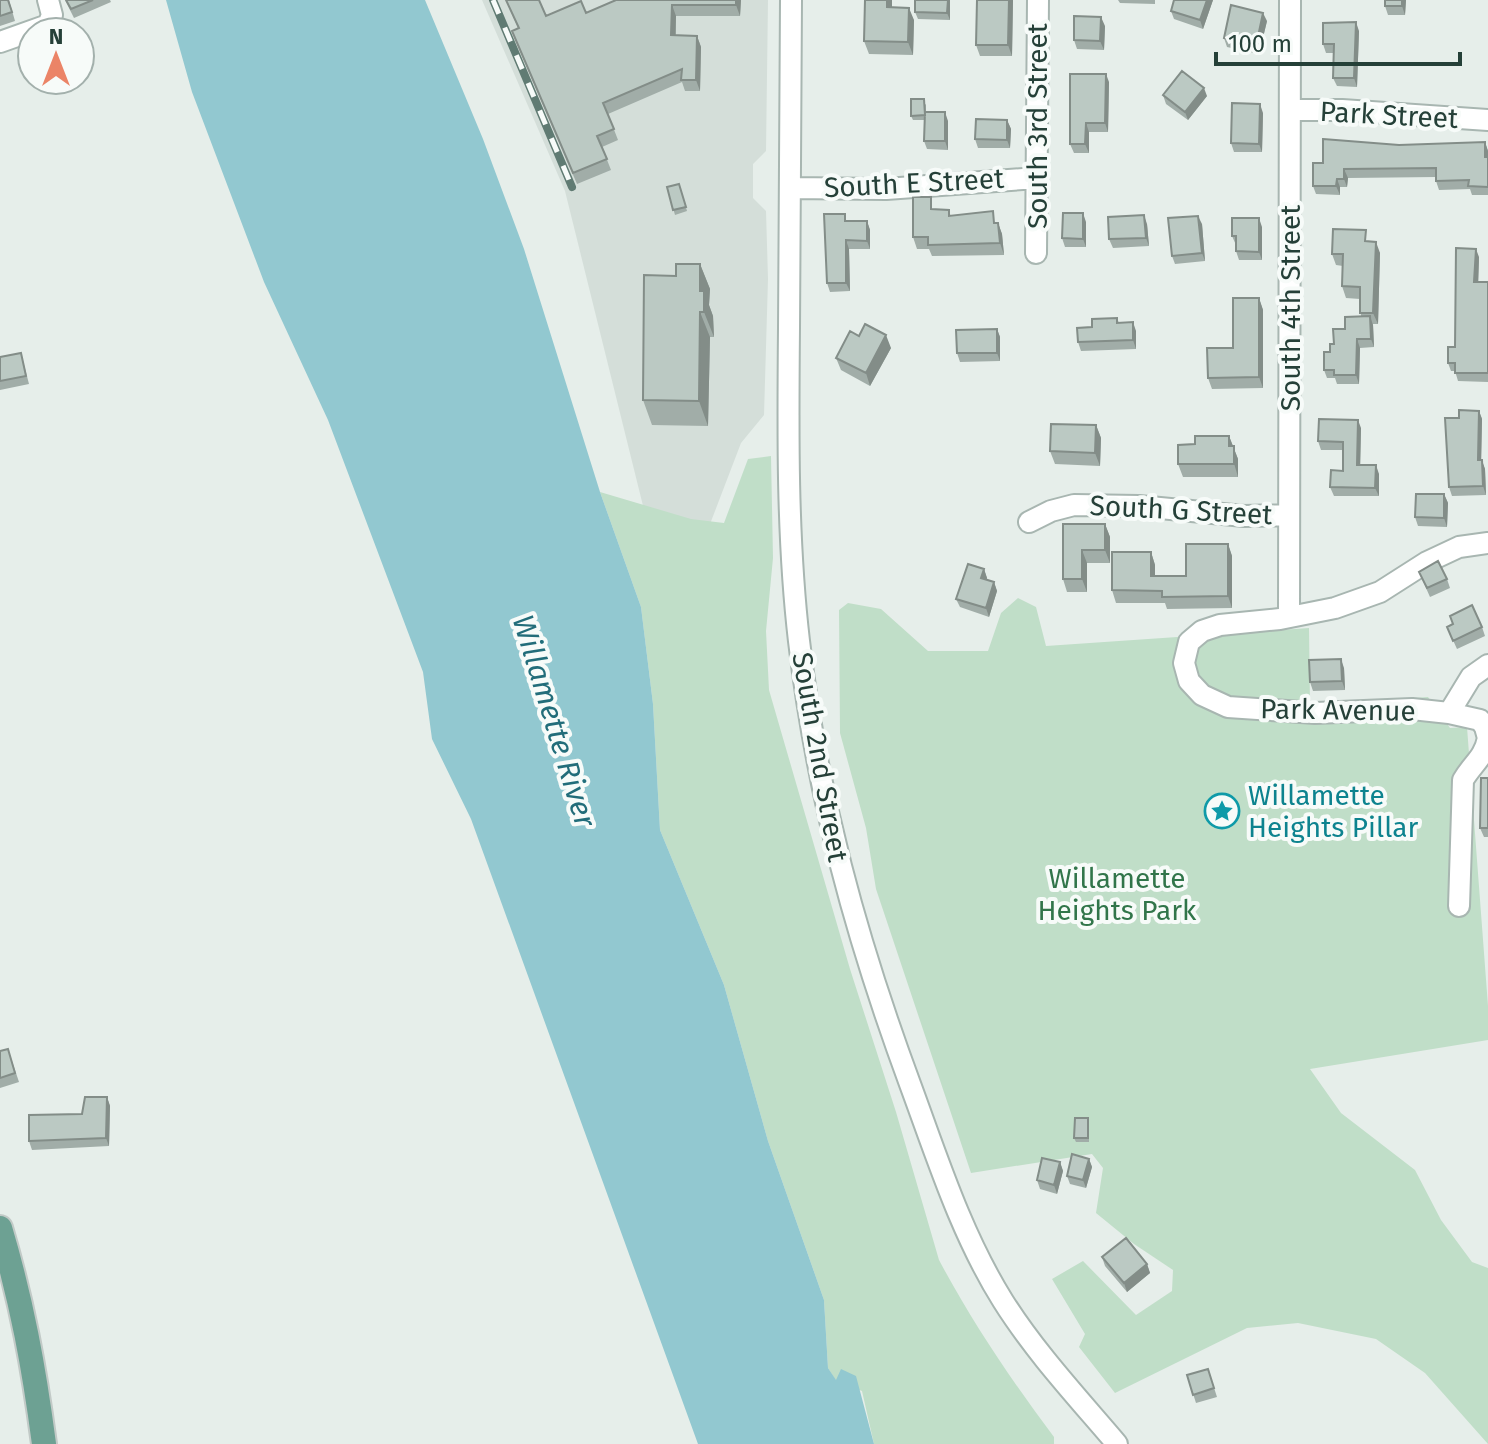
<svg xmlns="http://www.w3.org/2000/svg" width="1488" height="1444" font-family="'Fira Sans',sans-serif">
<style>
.built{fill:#d4ded9}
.green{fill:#c0dec8}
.water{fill:#92c8d0}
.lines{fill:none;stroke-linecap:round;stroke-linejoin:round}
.minor-casing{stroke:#a8b6b1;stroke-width:24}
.major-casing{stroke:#c2cac7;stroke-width:28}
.minor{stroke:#fff;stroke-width:20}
.major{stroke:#6da193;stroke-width:24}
.rail-casing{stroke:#607b73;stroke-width:8}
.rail{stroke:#f7fbf9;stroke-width:5;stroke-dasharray:15;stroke-linecap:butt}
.wall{fill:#a1ada8}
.shaded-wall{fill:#838d88}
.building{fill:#bbc9c3;stroke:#838d88;stroke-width:2}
.labels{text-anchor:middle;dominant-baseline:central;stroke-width:8;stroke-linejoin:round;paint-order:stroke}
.street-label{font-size:28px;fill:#254038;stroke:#f7fbf9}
.culture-label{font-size:28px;fill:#0d838f;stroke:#f7fbf9;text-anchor:start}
.park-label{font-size:28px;fill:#31754a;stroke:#f7fbf9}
.water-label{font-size:30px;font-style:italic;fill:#226d7a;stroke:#f7fbf9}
</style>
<rect width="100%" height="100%" fill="#e6eeea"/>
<path class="built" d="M482,0H768L766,151L753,164V198L766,211L768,279L764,415L741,443L702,545L651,538L565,191Z"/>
<path class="green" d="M771,456L773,558L766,631L769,690L850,969L896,1112L939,1260C972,1322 1012,1381 1054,1437V1444H874L862,1391L836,1381L828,1368L824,1300L768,1141L724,985L660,830L653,704L641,607L600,492L691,519L724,523L748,459Z
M1018,598L1036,607L1046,646L1309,628L1310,705L1428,697L1450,728L1467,727L1488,1006V1040L1310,1069L1341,1113L1415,1170L1441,1220L1472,1262L1488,1268V1444L1425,1373L1376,1339L1298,1323L1247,1328L1115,1393L1079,1347L1085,1334L1052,1279L1083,1261L1136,1315L1172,1291L1173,1270L1134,1244L1096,1213L1103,1168L1092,1154L971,1173L876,889L866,828L840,733L839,610L848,603L881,609L928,651H988L1001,613Z"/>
<path class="water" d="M166,0H425L483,139L524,249L600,492L641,607L653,704L660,830L724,985L768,1141L824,1300L828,1368L836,1380L841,1369L856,1376L874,1444H698L471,819L432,739L423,672L328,420L264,282L192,92Z"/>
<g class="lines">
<g class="minor-casing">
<path id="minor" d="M791,0C790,109 790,219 789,328C788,432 787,538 799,641C817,796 856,938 910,1084C937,1157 961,1234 1003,1301C1035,1352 1078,1398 1117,1444
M0,42L48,25L52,15L48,0
M1290,110H1342L1488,120
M790,188L886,189L1037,178
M1036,253L1038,0
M1029,522L1051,511L1074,505L1139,506L1244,516L1289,515
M1488,543L1459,547L1427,562L1380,592L1335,608L1280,619L1220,625L1202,631L1189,642L1184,663L1189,681L1202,695L1228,707L1315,713L1412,709L1449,713L1480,720L1485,727L1488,738
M1289,616L1290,0
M1449,713L1471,677L1488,665
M1459,906L1463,780C1473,763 1484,758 1488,738"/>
</g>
<g class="major-casing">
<path id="major" d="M0,1228C22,1302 34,1368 44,1444"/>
</g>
<use href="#minor" class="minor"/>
<use href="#major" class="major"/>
<g class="rail-casing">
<path id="rail" d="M493,0L572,187"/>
</g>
<use href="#rail" class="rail"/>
</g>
<path class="wall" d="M0,0H9L15,21L0,26Z
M65,0H110L111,2L74,18Z
M506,0H539L546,16L586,13L616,0H741L740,16H676V35L697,36L701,47L700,91H685L682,82L608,114L618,140L602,147L611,170L577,184L516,42L512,31L518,28Z
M892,0V7L914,20L913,55L869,54L864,41Z
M915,0H950V20L918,19L915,12Z
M1013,0L1012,56H980L976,45Z
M1118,0H1155V4L1120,3Z
M1174,0H1213L1203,29L1174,19L1171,11Z
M1406,0L1405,15H1388L1385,6Z
M1267,21L1259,54L1227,47L1224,38Z
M1105,26L1104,50L1077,49L1074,40Z
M1359,31L1357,87L1337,86L1333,78L1334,53H1326L1323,44Z
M1109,82L1108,132H1089V153H1074L1070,144Z
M1163,95L1207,96L1188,120L1166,104Z
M926,104V112L948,121V150L927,149L924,141L925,120H913L911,116Z
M1263,113L1262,152H1234L1231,143Z
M1007,120L1011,129L1010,148H978L975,139Z
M1485,142L1488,151V195H1472L1470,189L1439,190L1436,181V177L1348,178L1347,187H1340V195L1316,194L1313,186L1323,163L1399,145Z
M679,184L687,211L675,215L667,187Z
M935,209L951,215L998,223L1002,234L1004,255L932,256L929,249H917L913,237Z
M848,221H867L870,230V249H849L850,291L830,292L827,283Z
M1086,222V247H1065L1062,238Z
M1147,224L1149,246L1113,248L1109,239Z
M1202,224L1205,261L1175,264L1172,256Z
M1262,227V260H1239L1236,251V245L1232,236Z
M1370,241L1380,253L1378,324H1373L1374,347L1360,348L1359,384H1337L1335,378H1327L1324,370L1334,344L1345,329L1361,316L1360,299L1346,298L1342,286L1343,266L1336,265L1332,254Z
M1479,257L1478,282H1488V382L1458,381L1455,371H1451L1448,363L1455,347Z
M700,264L710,289L709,305L713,316L714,337H710L708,426L652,425L643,400L676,276Z
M1259,298L1263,310V388L1212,389L1208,378L1233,348Z
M1117,318L1119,323L1136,331V349L1081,351L1078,342L1092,327Z
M997,329L1000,337V361L960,362L957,353Z
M859,336L891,348L870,386L841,370L836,358Z
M21,353L29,384L0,390V357Z
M1479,411L1482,419L1481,460L1485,469L1486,495L1452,496L1449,487L1459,418Z
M1096,425L1101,438L1100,466L1055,464L1050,451Z
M1361,428L1360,465L1379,474V496H1334L1330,487L1343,471V450H1321L1318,441Z
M1229,436L1238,459V477H1183L1178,464L1195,444Z
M1444,494L1448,503L1447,527L1418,526L1415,517Z
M1063,524H1105L1110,537V563H1087V592H1067L1063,579Z
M1228,544L1232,556V608L1167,609L1165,603H1116L1112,590L1151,552L1155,565V576H1186Z
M984,569L987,578L986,580L994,582L997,591L989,617L960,607L956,599Z
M1419,572L1447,579L1450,588L1430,597Z
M1450,616L1482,627L1485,636L1457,649L1447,627L1453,624Z
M1344,668L1345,690L1313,691L1310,682Z
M1488,778V837H1484L1480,828Z
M8,1049L19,1082L0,1088V1051Z
M107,1097L110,1106L109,1146L32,1150L29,1141L82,1114Z
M1088,1118L1089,1123V1142H1076L1074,1138Z
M1089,1159L1092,1167L1086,1188L1070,1184L1067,1176Z
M1060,1162L1063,1171L1057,1194L1040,1189L1037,1180Z
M1102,1257L1147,1264L1150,1273L1127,1292L1105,1266Z
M1208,1369L1217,1397L1196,1403L1187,1375Z"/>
<path class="shaded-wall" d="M736,0H741L740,16L736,5Z
M887,0H892V20L887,7Z
M948,0H950V20L947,13Z
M1009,0H1013L1012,56L1008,45Z
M1207,0H1213L1203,29L1200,20Z
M1402,0H1406L1405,15L1402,6Z
M672,5L676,16L675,46L671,35Z
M909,8L914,20L913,55L908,42Z
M1263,13L1267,21L1259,54L1256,46Z
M1101,17L1105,26L1104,50L1100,41Z
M1356,22L1359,31L1357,87L1354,78Z
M697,36L701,47L700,91L696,80Z
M1106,74L1109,82L1108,132L1105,123Z
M1204,88L1207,96L1188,120L1185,112Z
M1260,104L1263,113L1262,152L1259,144Z
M945,112L948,121V150L945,141Z
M1007,120L1011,129L1010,148L1007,140Z
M1086,123L1089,132V153L1085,144Z
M1485,142L1488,151V166L1485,157Z
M1344,169L1348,178L1347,187L1344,179Z
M1337,179L1340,187V195L1336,186Z
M1083,213L1086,222V247L1083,239Z
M1144,215L1147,224L1149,246L1146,238Z
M1198,216L1202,224L1205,261L1202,253Z
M1259,218L1262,227V260L1259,252Z
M867,221L870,230V249L867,241Z
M998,223L1002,234L1004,255L1000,243Z
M846,240L849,249L850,291L846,283Z
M1376,242L1380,253L1378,324L1373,313Z
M1476,249L1479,257L1478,290L1474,282Z
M700,264L710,289L709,305L713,316L714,337L704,312L700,291Z
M1259,298L1263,310V388L1259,377Z
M700,312L710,337L708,426L699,401Z
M1370,316L1373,325L1374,347L1371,339Z
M1133,322L1136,331V349L1133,340Z
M997,329L1000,337V361L997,353Z
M886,335L891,348L870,386L866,373Z
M1357,339L1360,348L1359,384L1356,375Z
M1479,411L1482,419L1481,469L1478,460Z
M1358,420L1361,428L1360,474L1357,465Z
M1096,425L1101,438L1100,466L1095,453Z
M1229,436L1238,459V477L1229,446Z
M1482,460L1485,469L1486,495L1483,486Z
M1376,465L1379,474V496L1375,488Z
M1444,494L1448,503L1447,527L1444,518Z
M1105,524L1110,537V563L1105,550Z
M1228,544L1232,556V608L1228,596Z
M1082,550L1087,563V592L1082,579Z
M1151,552L1155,565V588L1151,576Z
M984,569L987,578L984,587L981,578Z
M994,582L997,591L989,617L986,608Z
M1341,659L1344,668L1345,690L1342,681Z
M107,1097L110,1106L109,1146L106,1138Z
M1089,1159L1092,1167L1086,1188L1083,1180Z
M1060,1162L1063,1171L1057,1194L1054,1185Z
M1147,1264L1150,1273L1127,1292L1124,1283Z"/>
<path class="building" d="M0,0H8L12,12L0,16Z
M66,0H93L71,9Z
M506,0H539L546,16L581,1L586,13L616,0H736V5H672L671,35L697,36L696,80H681L682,69L603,103L614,129L597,136L607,159L573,173L512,31L519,28Z
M865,0H887V7L909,8L908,42L864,41Z
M915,0H948L947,13L915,12Z
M977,0H1009L1008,45H976Z
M1174,0H1207L1200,20L1171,11Z
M1385,0H1402V6H1385Z
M1231,5L1263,13L1256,46L1224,38Z
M1074,16L1101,17L1100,41L1074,40Z
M1356,22L1354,78H1333L1334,44H1323V23Z
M1182,71L1204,88L1185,112L1163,95Z
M1070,74H1106L1105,123H1086L1085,144H1070Z
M911,99H924L925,115L911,116Z
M1232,103L1260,104L1259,144L1231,143Z
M925,112H945V141H924Z
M976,119L1007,120V140L975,139Z
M1323,139L1399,145L1485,142V157H1488V187L1468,186L1469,180L1436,181V168L1344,169V179H1337L1336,186H1313V163H1323Z
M679,184L686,207L673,210L667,187Z
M913,197H931V209L949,210V216L993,211L994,223H998L1000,243L928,245V237H913Z
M1063,213H1083V239L1062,238Z
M824,214H845V221H867V241L846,240V283H827Z
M1144,215L1146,238L1109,239L1108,217Z
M1198,216L1202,253L1172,256L1168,218Z
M1232,218H1259V252L1236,251V236H1232Z
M1333,229L1366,230L1365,241L1376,242L1373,313H1360V287L1342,286L1343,254H1332Z
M1456,248L1476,249L1474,282H1488V373H1455V363H1448V347H1455Z
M676,264H700V291H704V312H700L699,401L643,400L644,275L676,276Z
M1233,298H1259V377L1208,378L1207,348H1233Z
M1370,316L1371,339H1357L1356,375H1334V370H1324V352H1330V344H1334L1333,329H1345V317Z
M1117,318V323L1133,322V340L1078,342L1077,328L1092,327V319Z
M865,324L886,335L866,373L836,358L850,331L859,336Z
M997,329V353H957L956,330Z
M21,353L26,376L0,381V357Z
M1459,410L1479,411L1478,460H1482L1483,486L1449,487L1445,418H1459Z
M1319,419L1358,420L1357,465H1376L1375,488L1330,487L1331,470L1343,471V442L1318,441Z
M1051,424L1096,425L1095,453L1050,451Z
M1195,436H1229V446H1234V464H1178V445L1195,444Z
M1416,494H1444V518L1415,517Z
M1063,524H1105V550H1082V579H1063Z
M1186,544H1228V596L1162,597V591L1112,590V552H1151V576H1186Z
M1438,561L1447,579L1427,588L1419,572Z
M968,564L984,569L981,578L994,582L986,608L956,599Z
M1472,605L1482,627L1453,641L1447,627L1453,624L1450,616Z
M1341,659L1342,681L1310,682L1309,660Z
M1481,778H1488V828H1480Z
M8,1049L15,1073L0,1078V1051Z
M85,1097H107L106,1138L29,1141V1115L82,1114Z
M1075,1118H1088V1138H1074Z
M1072,1154L1089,1159L1083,1180L1067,1176Z
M1042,1158L1060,1162L1054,1185L1037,1180Z
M1126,1238L1147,1264L1124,1283L1102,1257Z
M1208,1369L1214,1388L1193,1395L1187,1375Z"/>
<defs>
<g id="sight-ring" transform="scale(1.8)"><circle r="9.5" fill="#f7fbf9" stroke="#0f9aa8" stroke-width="1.5"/><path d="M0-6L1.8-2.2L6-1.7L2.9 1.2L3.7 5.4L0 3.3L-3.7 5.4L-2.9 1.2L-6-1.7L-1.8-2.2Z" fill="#0f9aa8"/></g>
</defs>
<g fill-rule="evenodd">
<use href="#sight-ring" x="1222" y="811"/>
</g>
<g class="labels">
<g class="street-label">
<text transform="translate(1389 115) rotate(3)">Park Street</text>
<text transform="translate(1037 126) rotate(-90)">South 3rd Street</text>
<text transform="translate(914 183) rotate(-3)">South E Street</text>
<text transform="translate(1290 308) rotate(-90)">South 4th Street</text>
<text transform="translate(1181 510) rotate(3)">South G Street</text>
<text transform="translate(1338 710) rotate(1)">Park Avenue</text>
<text transform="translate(820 757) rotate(80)">South 2nd Street</text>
</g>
<g class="culture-label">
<text x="1248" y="795">Willamette<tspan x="1248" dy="32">Heights Pillar</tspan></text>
</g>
<g class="park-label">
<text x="1117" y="878">Willamette<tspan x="1117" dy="32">Heights Park</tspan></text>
</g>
<g class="water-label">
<text transform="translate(554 721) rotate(73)">Willamette River</text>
</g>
</g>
<g transform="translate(56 56)"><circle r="38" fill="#f7fbf9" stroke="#a3b0ac" stroke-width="2"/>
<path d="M0-6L14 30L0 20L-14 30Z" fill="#eb8467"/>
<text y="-12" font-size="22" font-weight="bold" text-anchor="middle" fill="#254038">N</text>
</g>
<path d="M1216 52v12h244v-12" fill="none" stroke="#254038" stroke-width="4"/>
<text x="1228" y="52" font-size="24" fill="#254038" stroke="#f7fbf9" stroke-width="6" paint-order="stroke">100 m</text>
</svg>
